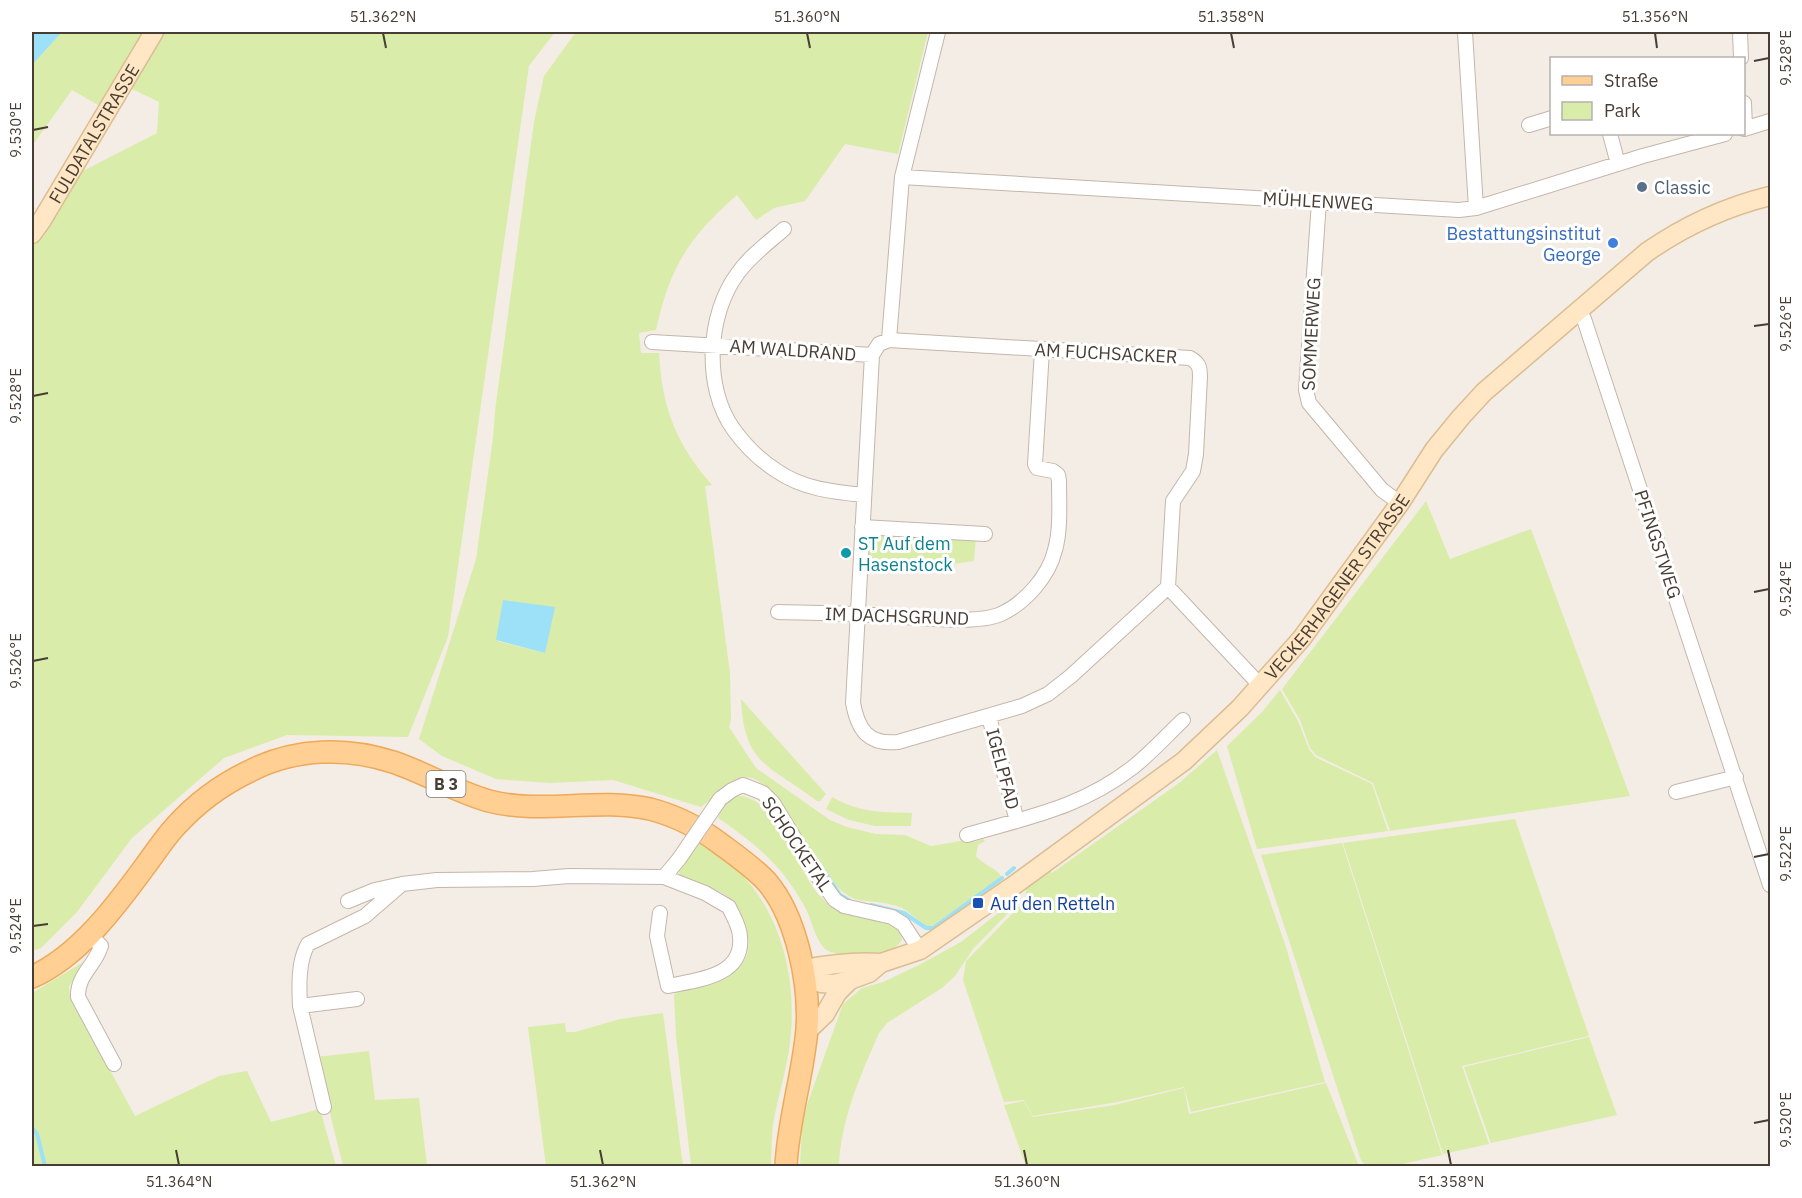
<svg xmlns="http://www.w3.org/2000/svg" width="1802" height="1198" font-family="'IBM Plex Sans',sans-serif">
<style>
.green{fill:#d9ecaa;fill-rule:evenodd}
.water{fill:#9ce1f7}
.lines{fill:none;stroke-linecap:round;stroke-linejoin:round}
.stream{stroke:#9ce1f7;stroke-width:4}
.street-casing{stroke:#c4b6aa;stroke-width:16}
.secondary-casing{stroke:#dcbd93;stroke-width:21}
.primary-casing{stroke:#eea95a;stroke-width:24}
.street{stroke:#fff;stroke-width:14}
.secondary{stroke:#ffe7c5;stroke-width:18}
.primary{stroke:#ffcf94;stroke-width:21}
.street-bridge-casing{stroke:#c4b6aa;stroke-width:16;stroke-linecap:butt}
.street-bridge{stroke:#fff;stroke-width:14}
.ticks{fill:none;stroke:#473d34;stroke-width:2}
.service-dot{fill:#5c6f8a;stroke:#fff;stroke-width:2}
.shop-dot{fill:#3f7fe0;stroke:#fff;stroke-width:2}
.culture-dot{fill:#0f9aa8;stroke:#fff;stroke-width:2}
.transit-dot{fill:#1a4fb4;stroke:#fff;stroke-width:2}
.labels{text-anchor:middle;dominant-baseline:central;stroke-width:6;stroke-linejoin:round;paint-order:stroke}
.shield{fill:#fff;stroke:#7e7771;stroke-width:1.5}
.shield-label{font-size:16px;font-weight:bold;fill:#473d34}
.street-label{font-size:18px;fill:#473d34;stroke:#fff}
.service-label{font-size:18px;fill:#4e5e75;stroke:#fff;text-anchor:start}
.shop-label{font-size:18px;fill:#366cbe;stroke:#fff;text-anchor:end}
.culture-label{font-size:18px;fill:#0d838f;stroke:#fff;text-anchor:start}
.transit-label{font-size:18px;fill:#164399;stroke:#fff;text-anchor:start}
.neatline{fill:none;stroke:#473d34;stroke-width:2}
.ticks-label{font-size:15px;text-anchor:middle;fill:#473d34}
</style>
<rect width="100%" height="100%" fill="#f4ede5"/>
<path class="green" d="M62,32H555L529,66L448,637L408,737L287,735L224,758L132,838L77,912L41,948L32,951V245L49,224L81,172L157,133L159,102L128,87L98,105L72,90L32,146V65Z
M576,32H928L898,154L845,144L805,201L774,208L756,220L737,195C688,238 670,267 656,330L639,333L641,353H659C662,408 676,444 712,485L705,486L730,673L731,720L729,727L756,768L830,820L847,827L876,834L905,835L931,846L972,839L973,842L983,839L985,841L978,845L976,856C983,865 995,867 1002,877L934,925L928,927C917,921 909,910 897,906C863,896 857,910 830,879L780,803L766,786L753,778L743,777L736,780L701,807L613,780L550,783L496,779L442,756L419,739L476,559L493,438L495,411L534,122L544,76ZM503,601L545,653L497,641Z
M1426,501L1450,559L1531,529L1630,796L1390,831L1373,783L1316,755L1310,748L1300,720L1282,689Z
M865,531L976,536L974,561L932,567L864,561Z
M1280,690L1298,721L1309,749L1315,757L1372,784L1388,831L1257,849L1227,746L1262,712Z
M741,699L826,794L820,801H817C770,765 744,766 741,699Z
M1217,750L1286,947L1325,1082L1191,1112L1184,1087L1118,1102L1033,1116L1024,1100L1004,1102L963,980L966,961L1015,911L1026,896V887L1049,869L1052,873L1179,783Z
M736,796C776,794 796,868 818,894C826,903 836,911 848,914C864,919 900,919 902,940C899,944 896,947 892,949C878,954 834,959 824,948C814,937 812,920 805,907C781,864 757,845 718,818L724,801Z
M832,797C860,813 881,812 912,813L911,826H875L849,820L826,809Z
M1515,819L1589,1036L1462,1066L1489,1144L1443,1154L1343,843Z
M699,842C775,882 801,969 789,1050C785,1075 777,1100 773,1125C771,1139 772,1153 771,1166H691L676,1036L674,995L678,990C697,984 719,981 735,970C760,955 746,913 728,897C716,887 695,884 680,878L678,866Z
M1342,843L1442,1155L1394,1166H1365L1360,1158L1261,855Z
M1006,907L1010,911L973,949L955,976L942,988L887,1023L879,1033C860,1077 841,1118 839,1166H800L802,1124L808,1102L843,1004L862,988L883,982L919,965L961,942Z
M90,958L69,986L70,997L135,1116L219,1076L247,1071L271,1122L320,1109L336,1166H32V993Z
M663,1013L683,1166H546L528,1027L565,1023L566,1032H575L620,1019Z
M1589,1037L1617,1115L1491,1143L1464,1067Z
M369,1051L375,1100L419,1098L427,1166H343L316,1057Z
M1326,1083L1359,1166H1026L1004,1105L1024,1101L1033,1117L1114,1105L1184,1088L1189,1114Z"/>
<path class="water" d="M32,32H62L32,65Z
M503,600L555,607L545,653L496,640Z"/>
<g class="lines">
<path class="stream" d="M814,857L840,895L852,902
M1007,874L1014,868
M871,905L904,913L926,928
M926,928H933L1002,878
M32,1128L37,1134L45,1166"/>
<g class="street-casing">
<path id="street" d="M938,32L902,177L889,340L879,344L872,355L853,703C858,730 868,745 898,742L1022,706L1048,694L1071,676L1168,587
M1465,32L1476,208
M1740,32L1741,58
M1744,103L1745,128
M1529,125L1552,118
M1744,129L1770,121
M1610,134L1618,164
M902,177L1459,210L1476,208L1643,156L1725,134
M1319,201L1306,390L1309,403L1382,490L1400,503
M784,229C768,243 750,256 738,273C707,314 703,388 734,430C745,445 761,461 777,471C803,489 834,492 864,495
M1578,312L1584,319L1770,885
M889,340L1190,358C1199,363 1200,367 1200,377L1196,454L1193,471L1173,501L1168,587
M652,342L872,355
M862,527L985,534
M1168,587L1260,685
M778,612C810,613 842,613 874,615C905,616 974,626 1001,614C1025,603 1049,576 1055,550C1061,529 1059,503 1059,481L1058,475L1053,471L1037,468L1035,464L1042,350
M989,717L1017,821
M1676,792L1736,777
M720,799L732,790L743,785L763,793L773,803L816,874L835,900L844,906L892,917L903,924L920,950
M967,835C1028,817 1080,808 1132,768C1150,754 1166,736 1183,720
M348,901L375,890L402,884L437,880L533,879L569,876L664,877
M660,913L657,936L668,986C696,980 744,977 740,937C740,927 733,916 729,907L705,893L664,877L679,859
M89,934L101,946C95,966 77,975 78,997L114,1064
M300,1006L357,999
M324,1107L300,1006C299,986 298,961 308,944L365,916L402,884"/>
</g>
<g class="secondary-casing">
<g id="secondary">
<path id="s1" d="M32,234L42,220L154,32"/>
<path d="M804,969C830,964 855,961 881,963"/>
<path id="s2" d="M806,977L821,983L834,984L850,980L869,973L881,963L920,950L1013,886L1184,761L1240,708L1302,638L1400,503L1434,450L1461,417L1484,392L1647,252C1686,225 1725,207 1770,196"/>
<path d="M807,1031L825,1014L837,993L850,980"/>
</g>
</g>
<g class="primary-casing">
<path id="primary" d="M32,977C79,956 116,906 146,865C155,853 164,839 174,828C196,803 222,784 252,770C296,748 347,747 393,762C426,773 456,792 489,801C542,815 597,797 650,809C677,816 700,828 722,845C737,856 754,868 767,882C797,917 810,985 807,1029C803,1076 788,1120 786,1166"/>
</g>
<use href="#street" class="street"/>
<use href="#secondary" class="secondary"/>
<use href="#primary" class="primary"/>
<g class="street-bridge-casing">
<path id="street-bridge" d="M679,859L720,799"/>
</g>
<use href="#street-bridge" class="street-bridge"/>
</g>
<path class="ticks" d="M383,33L386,48M807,33L810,48M1231,33L1234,48M1655,33L1657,48M1754,61L1769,58M33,130L48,127M1754,326L1769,324M33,396L48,393M1754,592L1769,589M33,661L48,658M1754,857L1769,854M33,926L48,924M1754,1123L1769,1120M176,1150L179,1165M600,1150L603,1165M1024,1150L1027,1165M1448,1150L1451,1165"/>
<circle class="service-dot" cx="1642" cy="187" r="6"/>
<circle class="shop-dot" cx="1613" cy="243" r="6"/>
<circle class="culture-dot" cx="846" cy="553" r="6"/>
<rect class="transit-dot" x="972" y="897" width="12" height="12" rx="3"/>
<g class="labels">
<rect class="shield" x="426.5" y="771" width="39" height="26" rx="4.5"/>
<g class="shield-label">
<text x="446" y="784">B 3</text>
</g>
<g class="street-label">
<text stroke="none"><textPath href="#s1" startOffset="118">FULDATALSTRASSE</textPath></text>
<text transform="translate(1318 201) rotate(3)">MÜHLENWEG</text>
<text transform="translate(1311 334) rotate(-87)">SOMMERWEG</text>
<text transform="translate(793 350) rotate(4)">AM WALDRAND</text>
<text transform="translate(1106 353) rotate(3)">AM FUCHSACKER</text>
<text transform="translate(1658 544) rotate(72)">PFINGSTWEG</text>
<text stroke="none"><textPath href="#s2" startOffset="680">VECKERHAGENER STRASSE</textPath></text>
<text transform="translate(897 616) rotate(2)">IM DACHSGRUND</text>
<text transform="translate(1003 769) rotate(75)">IGELPFAD</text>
<text transform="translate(797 844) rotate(56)">SCHOCKETAL</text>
</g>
<g class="service-label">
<text x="1654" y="187">Classic</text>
</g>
<g class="shop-label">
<text x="1601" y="233">Bestattungsinstitut<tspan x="1601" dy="21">George</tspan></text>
</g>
<g class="culture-label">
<text x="858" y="543">ST Auf dem<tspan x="858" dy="21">Hasenstock</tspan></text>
</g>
<g class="transit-label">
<text x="990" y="903">Auf den Retteln</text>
</g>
</g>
<rect width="1802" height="1198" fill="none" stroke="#ffffff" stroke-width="66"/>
<rect x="1550" y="57" width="195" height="78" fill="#ffffff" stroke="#b5b1ae" stroke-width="1.5"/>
<rect x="1562" y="76" width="30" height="9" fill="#ffcf94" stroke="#b5b1ae" stroke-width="1.5"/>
<text x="1604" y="87" font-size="18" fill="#473d34">Straße</text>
<rect x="1562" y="102" width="30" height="18" fill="#d9ecaa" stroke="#b5b1ae" stroke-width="1.5"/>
<text x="1604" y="117" font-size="18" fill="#473d34">Park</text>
<rect x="33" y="33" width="1736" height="1132" class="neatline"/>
<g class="ticks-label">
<text x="383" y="22">51.362°N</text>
<text x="807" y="22">51.360°N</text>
<text x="1231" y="22">51.358°N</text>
<text x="1655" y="22">51.356°N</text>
<text transform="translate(1786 58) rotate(-90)" y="5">9.528°E</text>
<text transform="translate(16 130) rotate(-90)" y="5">9.530°E</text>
<text transform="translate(1786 324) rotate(-90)" y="5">9.526°E</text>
<text transform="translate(16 396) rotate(-90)" y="5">9.528°E</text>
<text transform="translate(1786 589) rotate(-90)" y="5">9.524°E</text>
<text transform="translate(16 661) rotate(-90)" y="5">9.526°E</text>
<text transform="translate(1786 854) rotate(-90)" y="5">9.522°E</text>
<text transform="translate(16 926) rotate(-90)" y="5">9.524°E</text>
<text transform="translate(1786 1120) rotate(-90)" y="5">9.520°E</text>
<text x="179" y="1187">51.364°N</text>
<text x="603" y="1187">51.362°N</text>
<text x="1027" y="1187">51.360°N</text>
<text x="1451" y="1187">51.358°N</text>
</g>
</svg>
